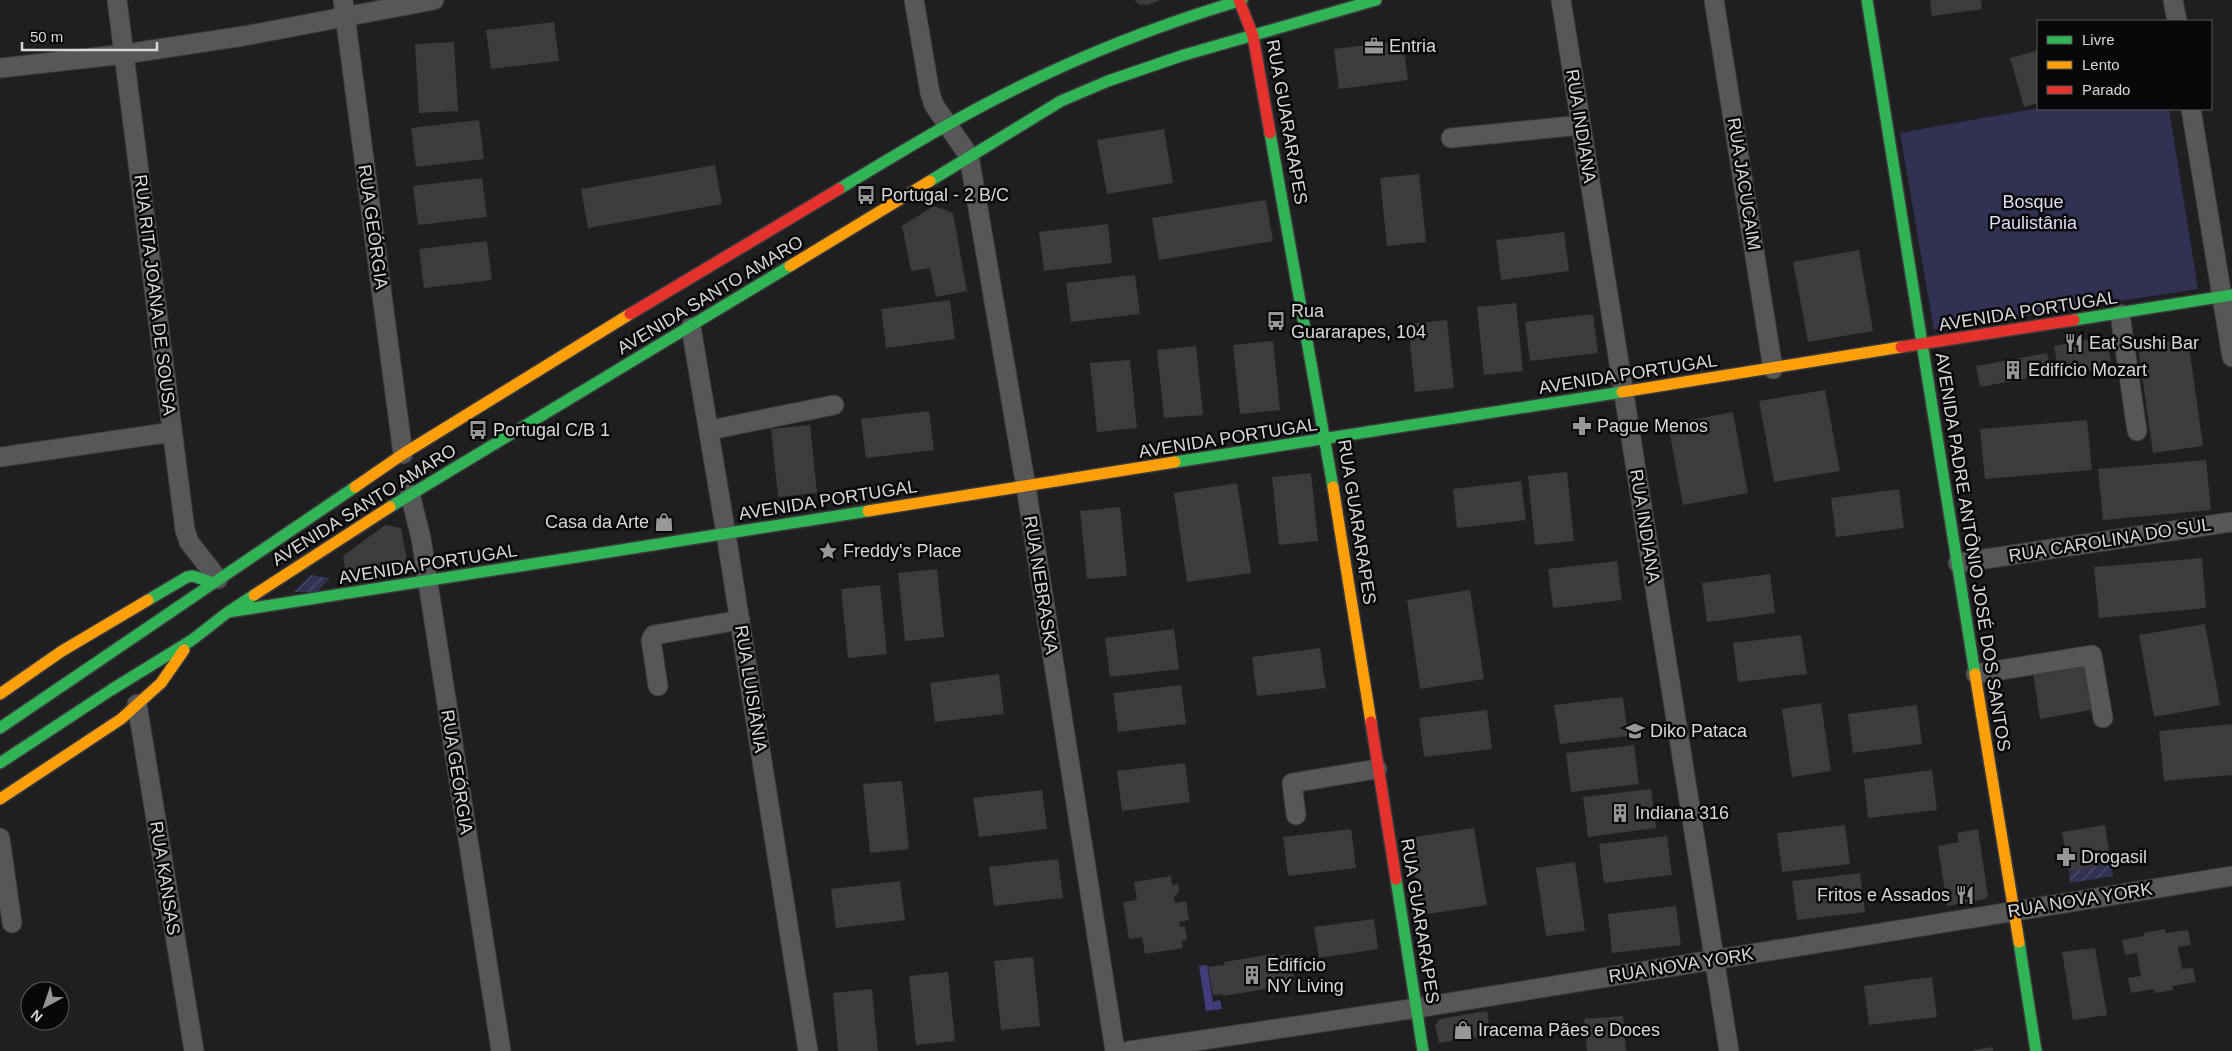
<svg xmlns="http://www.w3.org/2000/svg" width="2232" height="1051" font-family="Arial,sans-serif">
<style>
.green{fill:#313153}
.garden{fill:url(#garden-furrows)}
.water{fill:#403d7a}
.building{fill:#3c3c3e}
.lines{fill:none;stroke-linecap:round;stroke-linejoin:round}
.street-casing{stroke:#3a3a3d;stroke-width:21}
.fast-casing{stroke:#3a3a3d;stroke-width:14}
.slow-casing{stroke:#3a3a3d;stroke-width:14}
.jam-casing{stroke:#3a3a3d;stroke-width:14}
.street{stroke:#575759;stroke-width:19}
.fast{stroke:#30b455;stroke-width:11}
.slow{stroke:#ff9f0a;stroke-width:11}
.jam{stroke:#e5322d;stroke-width:11}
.labels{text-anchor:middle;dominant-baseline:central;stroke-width:5;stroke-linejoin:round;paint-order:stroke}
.poi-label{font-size:18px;fill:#d8d8db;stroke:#08080a;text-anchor:start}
.street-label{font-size:18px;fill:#d8d8db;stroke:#08080a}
.park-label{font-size:18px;fill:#dcdef2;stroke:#08080a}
</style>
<defs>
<pattern id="garden-furrows" width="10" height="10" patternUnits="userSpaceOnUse" patternTransform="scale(1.25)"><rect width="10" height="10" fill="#313153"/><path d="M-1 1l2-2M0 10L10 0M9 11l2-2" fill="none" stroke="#4e4e6b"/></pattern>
</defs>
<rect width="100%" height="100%" fill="#1f1f22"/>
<path class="green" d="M2038,108L2169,109L2198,289L1934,330L1900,133Z"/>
<path class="garden" d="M311,575L330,578L317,592H294Z
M2111,864L2113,876L2070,883L2069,871Z"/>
<path class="water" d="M1207,965L1213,1002L1220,1000L1222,1009L1206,1011L1199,966Z"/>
<path class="building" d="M1134,0H1160L1148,5L1139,4Z
M1930,0H1981L1982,9L1932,16Z
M554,22L559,61L491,69L486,30Z
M1403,41L1408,80L1339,89L1334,49Z
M454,42L458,111L419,113L415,44Z
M2038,50V103L2024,107L2010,58Z
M479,120L484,159L416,167L411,128Z
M1164,129L1173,183L1107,194L1097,140Z
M715,165L722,204L588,228L581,189Z
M1419,174L1426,242L1387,246L1380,178Z
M482,178L487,217L418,225L413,186Z
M1266,200L1273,241L1159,260L1152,218Z
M934,206L953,213L967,291L936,297L930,268L911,271L902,226Z
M1108,224L1112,263L1044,271L1039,232Z
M1564,232L1569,271L1501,280L1496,240Z
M487,241L492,280L424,288L419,249Z
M1859,250L1873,331L1808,342L1793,262Z
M1135,275L1140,314L1071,322L1066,283Z
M950,300L955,339L886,348L881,309Z
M1516,303L1523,371L1484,375L1477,307Z
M1593,314L1598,353L1530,361L1525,322Z
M1447,320L1454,388L1415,392L1408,324Z
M2106,336L2111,361L2100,363L2101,369L2059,375L2054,346Z
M2188,339L2203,446L2153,453L2138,346Z
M1273,341L1280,410L1240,414L1233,345Z
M1196,346L1203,415L1164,418L1157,350Z
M2047,353L2051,374L1980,387L1976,366Z
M1130,360L1137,428L1097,432L1090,363Z
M1825,390L1840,471L1774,482L1759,401Z
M929,411L934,450L866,458L861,419Z
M1733,412L1748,493L1683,505L1668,424Z
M2087,420L2092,470L1985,479L1980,429Z
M810,425L817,493L778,497L771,429Z
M2206,460L2211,510L2103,520L2098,469Z
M1567,472L1574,541L1535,545L1528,476Z
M1311,473L1318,541L1279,545L1272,477Z
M1521,481L1526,520L1457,528L1453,489Z
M1237,483L1251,573L1187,582L1174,493Z
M1899,489L1904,528L1836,537L1831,498Z
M1120,507L1127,576L1087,579L1080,511Z
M385,525L401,528L407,560L404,568L346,576L343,556Z
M2202,558L2206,608L2099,618L2094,567Z
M1617,561L1622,600L1553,608L1548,569Z
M937,569L944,637L905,641L898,573Z
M1770,574L1775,613L1707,622L1702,583Z
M880,585L887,654L848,658L841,589Z
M1470,590L1484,679L1420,689L1407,600Z
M2205,624L2220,705L2154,717L2139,635Z
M1174,629L1179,669L1110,677L1105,638Z
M1801,635L1807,674L1738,682L1733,643Z
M1320,648L1326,688L1257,696L1252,657Z
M2088,664L2096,709L2040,719L2033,673Z
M999,674L1004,714L935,722L930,683Z
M1181,685L1186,724L1118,732L1113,693Z
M1623,697L1628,736L1560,744L1554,705Z
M1821,703L1831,771L1792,777L1782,709Z
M1917,705L1922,744L1853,753L1848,714Z
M1487,710L1492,749L1424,757L1419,718Z
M2232,724V775L2164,781L2159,731Z
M1634,745L1639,784L1571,792L1566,753Z
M1185,763L1190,802L1122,811L1117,771Z
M1932,770L1937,810L1868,818L1864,779Z
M902,781L909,849L870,853L863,784Z
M1651,789L1656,828L1588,837L1583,797Z
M1042,790L1047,829L979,837L973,798Z
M1845,825L1850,864L1782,872L1777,833Z
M2105,825L2111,864L2069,871L2062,832Z
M1474,828L1487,905L1421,915L1409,838Z
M1351,829L1356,868L1288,876L1283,837Z
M1978,829L1988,896L1985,899L1947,906L1938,846L1959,842L1957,833Z
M1667,836L1672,875L1604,883L1599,844Z
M1058,859L1063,898L994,906L989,867Z
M1575,862L1585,931L1546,936L1536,868Z
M1860,873L1865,912L1797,920L1792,881Z
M1171,876L1172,885L1178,884L1179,891L1174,898L1175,903L1186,901L1189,920L1179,922L1180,927L1185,926L1187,940L1182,941L1183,948L1145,954L1142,937L1129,939L1123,902L1137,900L1134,882Z
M900,881L905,920L836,928L831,889Z
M1676,906L1681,945L1612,953L1608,914Z
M1374,919L1378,949L1319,958L1314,927Z
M2165,929L2166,933L2188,930L2191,945L2178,947L2182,969L2193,968L2196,982L2172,986L2173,990L2155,993L2154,989L2131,993L2128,978L2141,976L2137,953L2125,955L2122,940L2144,936V933Z
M2095,948L2107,1015L2073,1020L2062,952Z
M1274,954L1275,956L1290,954L1295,982L1285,984V986L1223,996V994L1213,995L1208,967L1224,965V962Z
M1033,957L1040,1026L1001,1030L994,961Z
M948,972L955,1041L916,1045L909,976Z
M1932,977L1937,1017L1869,1025L1864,986Z
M872,989L878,1051H838L833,993Z
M1487,1011L1491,1035L1439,1043L1435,1025L1440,1019Z
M1623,1016L1626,1051H1587L1584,1019Z
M1993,1047V1051H1973V1050Z"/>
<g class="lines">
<g class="street-casing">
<path id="street" d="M117,0L185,530L189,542L218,579
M343,0L403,454
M914,0L930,93L934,105L969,156L1026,487L1115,1051
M1561,0L1729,1051
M1714,0L1773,369
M2173,0L2177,21
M0,68L125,54L244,36L434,0
M2191,109L2232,357
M1451,138L1581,125
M2120,314L2137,431
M691,327L726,534L808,1051
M710,430L834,405
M0,457L172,432
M410,494L421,538L501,1051
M1958,563L2232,522
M1976,674L2092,655L2103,718
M658,686L651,640L654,635L740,620
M137,704L194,1051
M1296,815L1292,783L1377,769
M0,838L12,923
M1129,1051L1417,1008L2232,876"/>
</g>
<g class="fast-casing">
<path id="fast" d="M1867,0L1975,674
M1270,133L1333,487
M930,181L1061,101L1108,81L1184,55L1376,0
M839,189C897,154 956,118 1017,88C1089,52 1165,23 1242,0
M2074,320L2232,295
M1175,462L1622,392
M390,507L790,266
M148,600L187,577L193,576L213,583
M228,612L868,511
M0,728L355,487
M0,763L111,690L192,640L228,612L254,595
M1396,879L1423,1051
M2019,942L2036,1051"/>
</g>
<g class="slow-casing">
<path id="slow" d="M790,266L930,181
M1622,392L1901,347
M355,487L403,454L630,314
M1333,487L1371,722
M868,511L1175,462
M254,595L390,507
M1975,674L2019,942
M0,694L62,651L148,600
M0,799L121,719L161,683L184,650"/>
</g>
<g class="jam-casing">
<path id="jam" d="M1239,0L1253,36L1270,133
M630,314L839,189
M1901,347L2074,320
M1371,722L1396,879"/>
</g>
<use href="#street" class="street"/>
<use href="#fast" class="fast"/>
<use href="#slow" class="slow"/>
<use href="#jam" class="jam"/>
</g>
<defs>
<g id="office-bare" transform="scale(1.5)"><path d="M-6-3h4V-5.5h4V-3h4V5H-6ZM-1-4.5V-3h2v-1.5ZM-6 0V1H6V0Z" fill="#97979a" stroke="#08080a" stroke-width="2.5" paint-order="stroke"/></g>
<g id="bus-bare" transform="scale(1.5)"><path d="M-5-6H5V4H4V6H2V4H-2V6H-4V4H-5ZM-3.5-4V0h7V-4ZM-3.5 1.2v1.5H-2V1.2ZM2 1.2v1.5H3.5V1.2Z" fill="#97979a" stroke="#08080a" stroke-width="2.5" paint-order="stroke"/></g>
<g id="restaurant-bare" transform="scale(1.5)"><path d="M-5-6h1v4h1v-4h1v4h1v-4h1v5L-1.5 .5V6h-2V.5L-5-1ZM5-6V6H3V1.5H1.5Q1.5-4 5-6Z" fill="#97979a" stroke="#08080a" stroke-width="2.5" paint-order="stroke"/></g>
<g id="building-bare" transform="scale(1.5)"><path d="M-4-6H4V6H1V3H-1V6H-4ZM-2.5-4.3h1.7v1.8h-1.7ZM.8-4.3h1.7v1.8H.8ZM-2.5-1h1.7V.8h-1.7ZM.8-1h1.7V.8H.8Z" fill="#97979a" stroke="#08080a" stroke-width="2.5" paint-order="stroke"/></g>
<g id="pharmacy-bare" transform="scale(1.5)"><path d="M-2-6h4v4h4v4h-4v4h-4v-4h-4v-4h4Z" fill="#97979a" stroke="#08080a" stroke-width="2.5" paint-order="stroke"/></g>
<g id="shop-bare" transform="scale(1.5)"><path d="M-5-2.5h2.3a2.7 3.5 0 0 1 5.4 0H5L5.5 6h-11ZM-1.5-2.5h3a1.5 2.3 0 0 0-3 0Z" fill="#97979a" stroke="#08080a" stroke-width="2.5" paint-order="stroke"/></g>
<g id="sight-bare" transform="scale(1.5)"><path d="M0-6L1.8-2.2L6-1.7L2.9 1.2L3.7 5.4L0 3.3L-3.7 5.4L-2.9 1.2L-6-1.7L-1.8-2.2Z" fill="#97979a" stroke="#08080a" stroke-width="2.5" paint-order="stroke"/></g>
<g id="school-bare" transform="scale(1.5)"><path d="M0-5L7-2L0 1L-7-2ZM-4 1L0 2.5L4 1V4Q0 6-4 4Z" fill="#97979a" stroke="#08080a" stroke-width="2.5" paint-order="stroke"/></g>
</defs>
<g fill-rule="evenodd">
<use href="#office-bare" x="1374" y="46"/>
<use href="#bus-bare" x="866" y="195"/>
<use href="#bus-bare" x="1276" y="321"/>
<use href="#restaurant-bare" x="2074" y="343"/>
<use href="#building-bare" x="2013" y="370"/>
<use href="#pharmacy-bare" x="1582" y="426"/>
<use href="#bus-bare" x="478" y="430"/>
<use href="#shop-bare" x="664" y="522"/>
<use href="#sight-bare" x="828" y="551"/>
<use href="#school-bare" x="1635" y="731"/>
<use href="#building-bare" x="1620" y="813"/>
<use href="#pharmacy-bare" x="2066" y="857"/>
<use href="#restaurant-bare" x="1965" y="895"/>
<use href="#building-bare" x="1252" y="975"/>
<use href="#shop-bare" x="1463" y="1030"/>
</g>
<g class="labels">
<g class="poi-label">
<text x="1389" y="46">Entria</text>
<text x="881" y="195">Portugal - 2 B/C</text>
<text x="1291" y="311">Rua<tspan x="1291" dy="21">Guararapes, 104</tspan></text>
<text x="2089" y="343">Eat Sushi Bar</text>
<text x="2028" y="370">Edifício Mozart</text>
<text x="1597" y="426">Pague Menos</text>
<text x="493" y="430">Portugal C/B 1</text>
<text x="649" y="522" text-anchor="end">Casa da Arte</text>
<text x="843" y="551">Freddy's Place</text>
<text x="1650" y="731">Diko Pataca</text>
<text x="1635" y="813">Indiana 316</text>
<text x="2081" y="857">Drogasil</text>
<text x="1950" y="895" text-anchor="end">Fritos e Assados</text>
<text x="1267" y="965">Edifício<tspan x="1267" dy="21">NY Living</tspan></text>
<text x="1478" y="1030">Iracema Pães e Doces</text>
</g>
<g class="street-label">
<text transform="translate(1287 122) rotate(80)">RUA GUARARAPES</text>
<text transform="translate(1581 126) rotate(81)">RUA INDIANA</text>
<text transform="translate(1744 184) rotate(81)">RUA JACUCAIM</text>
<text transform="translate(373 227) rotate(82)">RUA GEÓRGIA</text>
<text transform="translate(155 295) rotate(83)">RUA RITA JOANA DE SOUSA</text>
<text transform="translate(710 295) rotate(-31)">AVENIDA SANTO AMARO</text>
<text transform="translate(2028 311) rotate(-9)">AVENIDA PORTUGAL</text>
<text transform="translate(1628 374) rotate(-9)">AVENIDA PORTUGAL</text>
<text transform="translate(1228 438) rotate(-9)">AVENIDA PORTUGAL</text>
<text transform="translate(828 500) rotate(-9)">AVENIDA PORTUGAL</text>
<text transform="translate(364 505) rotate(-32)">AVENIDA SANTO AMARO</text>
<text transform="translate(1357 522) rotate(81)">RUA GUARARAPES</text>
<text transform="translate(1645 526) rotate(81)">RUA INDIANA</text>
<text transform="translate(2110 540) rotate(-9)">RUA CAROLINA DO SUL</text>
<text transform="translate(1973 552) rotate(81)">AVENIDA PADRE ANTÔNIO JOSÉ DOS SANTOS</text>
<text transform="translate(428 564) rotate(-9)">AVENIDA PORTUGAL</text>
<text transform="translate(1041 585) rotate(81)">RUA NEBRASKA</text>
<text transform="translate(751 689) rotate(81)">RUA LUISIÂNIA</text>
<text transform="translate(457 772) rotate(81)">RUA GEÓRGIA</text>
<text transform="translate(165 878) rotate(81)">RUA KANSAS</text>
<text transform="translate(2080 900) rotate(-9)">RUA NOVA YORK</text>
<text transform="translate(1420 921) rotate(81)">RUA GUARARAPES</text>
<text transform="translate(1681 965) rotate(-9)">RUA NOVA YORK</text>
</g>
<g class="park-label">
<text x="2033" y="202">Bosque<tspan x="2033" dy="21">Paulistânia</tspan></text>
</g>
</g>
<rect x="2037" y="20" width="175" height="90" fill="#08080a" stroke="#5b5b5e"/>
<rect x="2047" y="36" width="25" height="8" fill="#30b455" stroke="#5b5b5e"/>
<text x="2082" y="45" font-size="15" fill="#d8d8db">Livre</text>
<rect x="2047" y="61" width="25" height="8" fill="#ff9f0a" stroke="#5b5b5e"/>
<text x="2082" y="70" font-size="15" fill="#d8d8db">Lento</text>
<rect x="2047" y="86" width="25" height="8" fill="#e5322d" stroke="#5b5b5e"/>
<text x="2082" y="95" font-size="15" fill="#d8d8db">Parado</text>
<g transform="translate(45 1006) rotate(220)"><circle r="24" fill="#08080a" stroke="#5b5b5e"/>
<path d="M0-4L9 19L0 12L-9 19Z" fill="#97979a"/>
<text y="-8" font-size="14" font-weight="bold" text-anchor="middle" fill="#d8d8db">N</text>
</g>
<path d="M22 42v8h135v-8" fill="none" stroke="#d8d8db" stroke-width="2.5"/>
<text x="30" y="42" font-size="15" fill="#d8d8db" stroke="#08080a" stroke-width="4" paint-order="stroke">50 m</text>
</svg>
